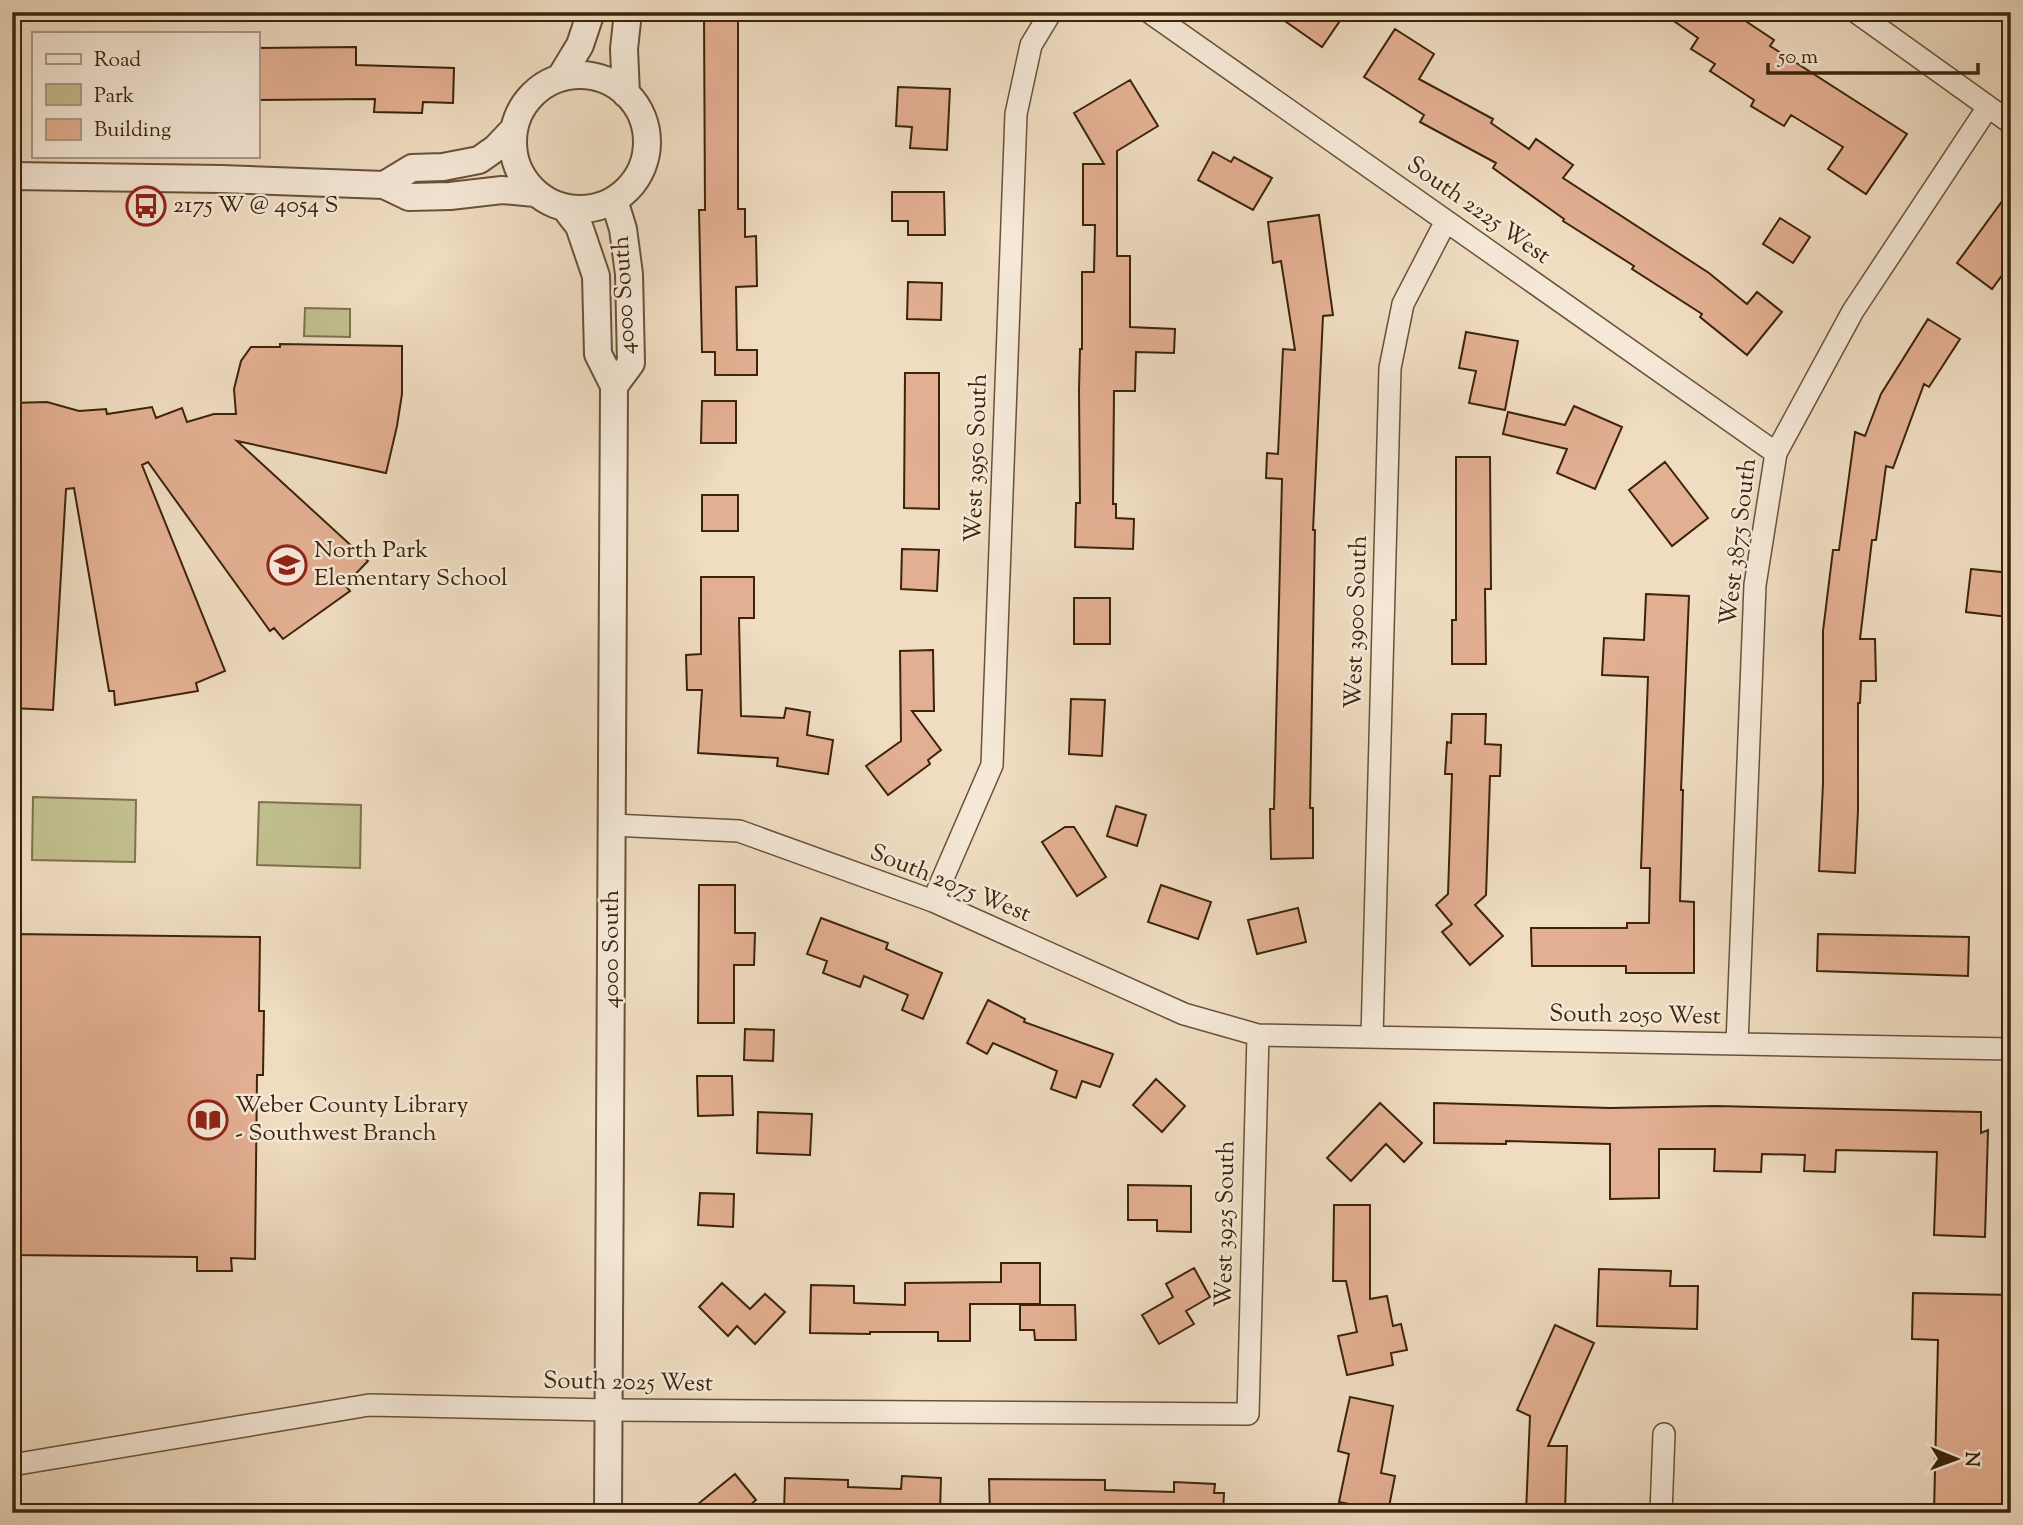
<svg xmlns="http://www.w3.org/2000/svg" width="2023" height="1525" font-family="'Sorts Mill Goudy',serif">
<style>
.green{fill:#c1be8d;stroke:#7e714c;stroke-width:2}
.building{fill:#e3af92;stroke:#3c240b;stroke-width:2}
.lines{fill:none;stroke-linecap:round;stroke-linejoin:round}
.minor-casing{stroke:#695238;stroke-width:24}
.tertiary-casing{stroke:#695238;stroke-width:30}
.minor{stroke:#f5e8d7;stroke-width:21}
.tertiary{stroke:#f5e8d7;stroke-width:26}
.labels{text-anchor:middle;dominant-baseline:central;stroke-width:5;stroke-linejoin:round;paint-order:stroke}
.poi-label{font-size:24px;fill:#3c240b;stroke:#f5e8d7;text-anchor:start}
.street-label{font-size:24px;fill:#3c240b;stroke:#f5e8d7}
</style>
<rect width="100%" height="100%" fill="#efdcc1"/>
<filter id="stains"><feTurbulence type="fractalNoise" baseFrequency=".00286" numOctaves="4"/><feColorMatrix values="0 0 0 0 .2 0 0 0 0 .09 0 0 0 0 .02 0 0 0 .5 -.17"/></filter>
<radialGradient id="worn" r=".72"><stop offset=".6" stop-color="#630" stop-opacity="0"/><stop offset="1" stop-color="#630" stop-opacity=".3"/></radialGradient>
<path class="green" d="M305,308L350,309V337L304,336Z
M33,797L136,800L135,862L32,860Z
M259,802L361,805L360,868L257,865Z"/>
<path class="building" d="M704,12H738V209H745V237L756,236L757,286L736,287L737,350H757V375H715V352H702L699,210H705Z
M1272,12H1346L1322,47Z
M1661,12H1732L1774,40L1770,46L1907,134L1866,194L1828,169L1843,147L1791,115L1784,126L1751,106L1754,100L1710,71L1715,64L1691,49L1698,38Z
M1395,29L1434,54L1419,79L1493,119L1491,123L1529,149L1536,139L1573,165L1563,178L1709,273L1747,304L1757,292L1782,312L1747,355L1700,317L1702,314L1632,269L1634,266L1563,221L1564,219L1493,168L1496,163L1420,122L1424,115L1364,77Z
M356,47V65L454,68L453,103L423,102L422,113L374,112L375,99L257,100V48Z
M1130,80L1158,126L1117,151V256H1130V327L1175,329L1174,353L1136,352L1135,391H1114L1113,504H1116V518L1134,519L1133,549L1075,547L1076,503H1080L1079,390L1080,349H1082V272H1094L1095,225H1083V164H1104L1074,113Z
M898,87L950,89L947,150L910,148L912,127L896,126Z
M1213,152L1231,162L1234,157L1272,178L1253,210L1198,180Z
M2011,189V263L1992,289L1957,263Z
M892,192H944L945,235H908V221H892Z
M1319,215L1333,315L1323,316L1313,530H1315L1310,808H1313V858L1271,859L1270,809H1274L1282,479L1266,478L1267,453L1278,454L1283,349L1295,350L1281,261L1273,263L1268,222Z
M1780,218L1810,237L1793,263L1763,244Z
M908,282L942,283L941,320L907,319Z
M1928,319L1960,339L1929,387L1924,384L1893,468L1886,466L1876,540H1872L1860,639H1875L1876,681H1861L1860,703H1858V810L1855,873L1819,871L1823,783V631L1833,550H1839L1855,432L1865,436L1881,394Z
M1466,332L1518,341L1505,410L1469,403L1476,371L1459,368Z
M280,344L402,346V394L397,426L386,473L237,441L368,561L345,585L350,591L283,639L274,628L270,631L148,462L142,465L225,671L196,683L198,691L115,705L114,691H109L74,488L66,489L53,710L12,708V403L47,402L79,411L106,409L107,414L152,407L156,418L182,408L187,422L214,414H236L234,389L241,361L251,347H280Z
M905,373H939V509L904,508Z
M702,401H736V443H701Z
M1574,406L1622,427L1595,489L1557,473L1567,449L1503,434L1508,412L1565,425Z
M1456,457H1490L1491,589H1485L1486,664H1452V620H1456Z
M1665,462L1708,518L1672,546L1629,490Z
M702,495H738V531H702Z
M902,549L939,550L937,591L901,589Z
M1971,569L2011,573L2008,617L1966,612Z
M701,577H754V618H739L741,716L784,718L786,708L810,712L807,735L833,740L828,774L777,766L778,758L698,753L702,690H687L686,655L701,654Z
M1646,594L1689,596L1681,790H1683L1680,901L1694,902V973H1626V966H1532L1531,928H1627V923H1649L1650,868H1641L1648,677L1602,675L1604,638L1644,640Z
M1074,598H1110V644H1074Z
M933,650L934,711H912L941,750L928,760L930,764L888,795L866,766L901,741L900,651Z
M1071,699L1105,700L1102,756L1069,754Z
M1452,714H1486L1485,744L1501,745L1500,776H1490L1486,895L1475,905L1503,936L1470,965L1442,932L1452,924L1436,905L1448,894L1452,774H1445L1447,742L1451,743Z
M1116,806L1146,815L1137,846L1107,836Z
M1065,827H1074L1106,877L1077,896L1042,842Z
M699,885H735V933H755L754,965H734V1023H698Z
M1161,885L1211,902L1198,939L1148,922Z
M1298,908L1306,942L1257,954L1248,920Z
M821,918L888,943L886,949L942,973L923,1019L902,1010L908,995L864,976L860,987L823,973L827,961L807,954Z
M12,934L260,937L259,1011H264L263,1075H257L255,1259L231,1258L232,1271H197V1257L12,1255Z
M1818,934L1969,937L1968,976L1817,971Z
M988,1000L1025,1019L1024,1022L1113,1054L1100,1087L1082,1081L1076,1098L1051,1089L1057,1071L993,1043L987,1054L967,1043Z
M745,1029L774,1030L773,1061L744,1060Z
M697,1076H732L733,1115L698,1116Z
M1156,1079L1185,1106L1162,1132L1133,1105Z
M1380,1103L1422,1143L1404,1162L1386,1144L1351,1181L1327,1158Z
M1434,1103L1610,1108L1716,1106L1981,1112V1133L1988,1130L1985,1237L1934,1235L1937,1152L1836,1150L1835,1172L1804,1171L1805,1155L1762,1154L1761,1172L1714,1171L1715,1149H1659V1198L1610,1199V1144L1506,1141V1144L1434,1143Z
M758,1112L812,1114L810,1155L757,1153Z
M1128,1185L1191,1186V1232L1157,1231V1220H1128Z
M700,1193L734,1194L733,1227L698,1225Z
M1334,1205H1370V1299L1387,1296L1393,1326L1401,1324L1407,1350L1391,1353L1393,1365L1347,1375L1338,1336L1357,1332L1346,1281H1333Z
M1001,1263H1040V1304H970V1341H938V1332H870V1334L810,1333L811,1285L854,1286V1303L905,1305V1283L1001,1282Z
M1194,1268L1210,1297L1186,1311L1194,1324L1159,1344L1142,1315L1173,1297L1166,1284Z
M1599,1269L1671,1271L1670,1286H1698L1697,1329L1597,1326Z
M722,1283L750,1309L765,1294L785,1312L755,1344L737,1326L728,1336L699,1307Z
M1913,1293L2011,1295V1513H1934L1938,1340L1912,1339Z
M1020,1305H1075L1076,1340H1035L1034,1330H1020Z
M1555,1325L1594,1343L1548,1446H1567L1565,1513H1526L1530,1416L1517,1410Z
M1350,1397L1393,1406L1381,1473L1395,1476L1388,1512L1339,1502L1349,1454L1338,1451Z
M735,1474L756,1500L741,1513H687Z
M902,1476L941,1478L940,1511L876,1513V1511L810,1509V1513H784L785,1478L848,1480V1487L901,1489Z
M989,1479L1105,1480V1490L1174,1492V1482L1215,1484L1214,1493H1224L1223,1513H990Z"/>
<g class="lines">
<g class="minor-casing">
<path id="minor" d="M1149,12L1776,453
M1856,12L2011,123
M612,825L739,831L933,901L1184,1014L1258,1035L2011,1049
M933,901L992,765L1016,114L1031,45L1051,12
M1372,1037L1390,368L1403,304L1446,221
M1737,1044L1755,585L1776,453L1853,311L1988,107
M12,1465L369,1405L609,1410L1248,1414L1258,1035
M1661,1513L1664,1434"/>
</g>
<g class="tertiary-casing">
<path id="tertiary" d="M513 142a67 67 0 1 1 134 0a67 67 0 1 1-134 0Z
M560,78L580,45L591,12
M626,94L624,49L628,12
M12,176L221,179L384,185L409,197L450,196L502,190L535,193
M384,185L412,168L443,167L479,160L496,148L514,129
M565,208L579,226L596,276L598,354L614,386L608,1513
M614,386L631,363L629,274L623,229L614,200"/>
</g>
<use href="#minor" class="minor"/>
<use href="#tertiary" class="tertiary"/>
</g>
<defs>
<g id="bus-ring" transform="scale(2.0125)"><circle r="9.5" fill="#f5e8d7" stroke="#8f2418" stroke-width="1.5"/><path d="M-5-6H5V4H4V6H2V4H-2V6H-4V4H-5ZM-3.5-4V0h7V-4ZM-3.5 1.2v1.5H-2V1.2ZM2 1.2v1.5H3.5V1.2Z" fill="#8f2418"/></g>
<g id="school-ring" transform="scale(2.0125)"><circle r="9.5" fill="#f5e8d7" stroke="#8f2418" stroke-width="1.5"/><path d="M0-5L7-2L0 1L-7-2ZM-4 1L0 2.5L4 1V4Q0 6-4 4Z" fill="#8f2418"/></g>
<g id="library-ring" transform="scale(2.0125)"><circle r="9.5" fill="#f5e8d7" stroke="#8f2418" stroke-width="1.5"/><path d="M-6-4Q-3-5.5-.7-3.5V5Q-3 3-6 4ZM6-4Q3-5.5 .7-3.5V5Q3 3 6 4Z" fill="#8f2418"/></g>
</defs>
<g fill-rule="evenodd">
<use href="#bus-ring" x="146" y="206"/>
<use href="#school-ring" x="287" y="565"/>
<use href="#library-ring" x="208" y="1120"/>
</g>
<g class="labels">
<g class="poi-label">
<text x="173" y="206">2175 W @ 4054 S</text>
<text x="314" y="551">North Park<tspan x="314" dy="28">Elementary School</tspan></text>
<text x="235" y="1106">Weber County Library<tspan x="235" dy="28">- Southwest Branch</tspan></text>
</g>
<g class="street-label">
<text transform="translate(1478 211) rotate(35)">South 2225 West</text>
<text transform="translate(625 295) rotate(-93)">4000 South</text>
<text transform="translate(977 458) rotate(-88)">West 3950 South</text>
<text transform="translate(1739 542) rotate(-83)">West 3875 South</text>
<text transform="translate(1357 622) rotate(-88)">West 3900 South</text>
<text transform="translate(950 884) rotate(22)">South 2075 West</text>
<text transform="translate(612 949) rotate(-90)">4000 South</text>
<text transform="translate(1635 1016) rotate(1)">South 2050 West</text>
<text transform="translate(1226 1224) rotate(-89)">West 3925 South</text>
<text transform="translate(628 1383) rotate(1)">South 2025 West</text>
</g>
</g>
<rect width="2023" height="1525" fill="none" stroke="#efdcc1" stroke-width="42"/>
<rect x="14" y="14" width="1995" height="1497" fill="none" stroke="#3c240b" stroke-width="3.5"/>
<rect x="21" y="21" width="1981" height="1483" fill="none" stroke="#3c240b" stroke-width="2"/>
<rect x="32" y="32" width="228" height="126" fill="#f5e8d7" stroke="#ab9a85" stroke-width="2"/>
<rect x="46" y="54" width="35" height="10" fill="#f5e8d7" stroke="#ab9a85" stroke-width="2"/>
<text x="94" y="66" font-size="21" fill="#3c240b">Road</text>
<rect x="46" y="84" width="35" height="21" fill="#c1be8d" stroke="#ab9a85" stroke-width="2"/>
<text x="94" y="102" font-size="21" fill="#3c240b">Park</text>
<rect x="46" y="119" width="35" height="21" fill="#e3af92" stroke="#ab9a85" stroke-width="2"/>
<text x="94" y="136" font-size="21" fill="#3c240b">Building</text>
<g transform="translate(1956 1459) rotate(91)" stroke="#f5e8d7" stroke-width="5" paint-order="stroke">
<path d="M0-5L12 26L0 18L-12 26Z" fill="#3c240b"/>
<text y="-10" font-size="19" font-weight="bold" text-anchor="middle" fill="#3c240b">N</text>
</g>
<path d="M1768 63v10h210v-10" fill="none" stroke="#3c240b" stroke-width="3.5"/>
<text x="1778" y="63" font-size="21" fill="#3c240b" stroke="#f5e8d7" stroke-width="5" paint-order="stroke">50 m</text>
<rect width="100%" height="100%" filter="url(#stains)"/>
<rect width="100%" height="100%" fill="url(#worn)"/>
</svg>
